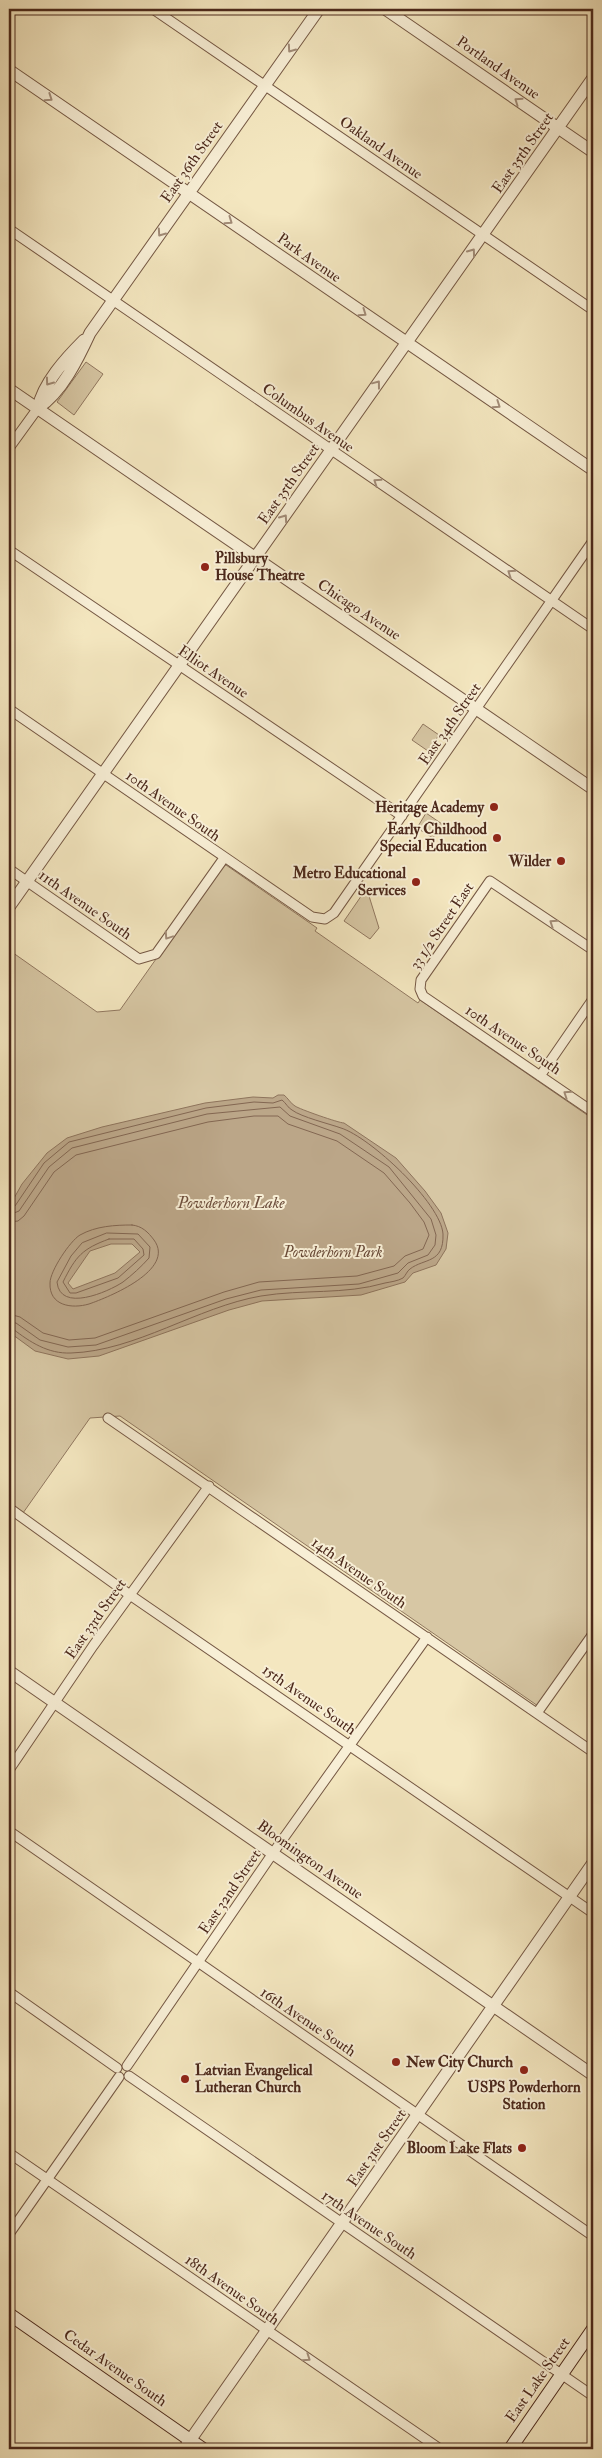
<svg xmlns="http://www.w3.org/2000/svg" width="602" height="2458" font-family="'IM FELL Double Pica',serif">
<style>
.green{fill:#d7c7a4;stroke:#917860}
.water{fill:#bba688;stroke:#8e745c;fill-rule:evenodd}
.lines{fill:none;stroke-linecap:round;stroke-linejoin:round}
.shore{stroke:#836752;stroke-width:1}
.minor-casing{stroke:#755844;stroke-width:11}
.tertiary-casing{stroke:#755844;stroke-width:13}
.secondary-casing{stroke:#4b281b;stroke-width:14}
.minor{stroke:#f8efd6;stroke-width:9}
.tertiary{stroke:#f8efd6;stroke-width:11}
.secondary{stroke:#f8efd6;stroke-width:12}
.oneway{stroke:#a28c78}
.poi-dot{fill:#8f2418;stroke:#f8efd6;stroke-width:2}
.labels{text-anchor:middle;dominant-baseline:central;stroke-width:4;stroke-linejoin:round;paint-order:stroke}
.street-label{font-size:15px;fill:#4b281b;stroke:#f8efd6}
.poi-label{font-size:15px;font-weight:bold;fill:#4b281b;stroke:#f8efd6;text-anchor:end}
.park-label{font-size:15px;font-style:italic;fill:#674836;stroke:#f8efd6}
.water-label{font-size:16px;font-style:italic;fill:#6d4e3c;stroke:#f8efd6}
</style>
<rect width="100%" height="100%" fill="#f4e7c0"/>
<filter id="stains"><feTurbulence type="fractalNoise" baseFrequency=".004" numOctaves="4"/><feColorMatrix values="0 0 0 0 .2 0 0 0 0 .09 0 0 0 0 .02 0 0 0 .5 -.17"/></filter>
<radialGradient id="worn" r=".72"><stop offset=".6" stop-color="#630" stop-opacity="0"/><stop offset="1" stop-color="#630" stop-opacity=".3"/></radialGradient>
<path class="green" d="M86,362L103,374L74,415L57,402Z
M423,724L439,735L428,751L412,740Z
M426,813L442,824L433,838L417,828Z
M226,865L317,928L315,931L418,1003L420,1000L593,1119V1625L538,1706L120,1416L90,1418L23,1513L9,1503V950L97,1012L120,1010L221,867Z
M364,892L369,896L379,928L370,939L344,921Z"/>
<path class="water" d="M278,1095H284C288,1098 291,1104 295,1106C299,1109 339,1123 344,1123L396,1158L425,1191L441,1213L448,1233L446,1249L436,1265L413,1273L405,1282L361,1295L262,1301L229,1310L99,1356L68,1359L35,1351L9,1332V1207L22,1184L47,1153L67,1138L102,1127L205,1103L253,1097L273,1098ZM111,1244H132L140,1252L115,1273L73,1289L68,1283L90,1251Z"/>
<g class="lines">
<path class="shore" d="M9,1208L15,1206L44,1163L69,1142L206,1108L254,1102L273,1103L282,1100C286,1103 288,1108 292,1110C301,1117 330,1124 341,1128C370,1137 441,1203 443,1234C444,1264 424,1258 410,1269C407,1271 406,1275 403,1278C398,1281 390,1282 385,1283C344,1295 303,1289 261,1296C197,1307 136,1351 71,1353C48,1354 30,1342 13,1329L9,1328
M9,1215L19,1211L49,1167L72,1148L207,1114L280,1107L290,1116L340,1134L389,1167L431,1219L436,1235L435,1245L428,1255L408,1263L398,1273L359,1284L261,1290L226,1299L96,1345L68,1347L40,1340L16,1323L9,1322
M9,1222L18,1221L24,1216L54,1172L76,1155L208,1122L254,1116H278L288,1124L337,1141L384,1173L410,1203L424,1222L429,1235L423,1249L405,1256L394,1266L357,1276L259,1282L224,1292L95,1338L69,1340L43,1333L20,1317L9,1314
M132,1225C142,1226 148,1232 154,1240C176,1270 109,1297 89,1304C72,1309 49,1306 50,1283C50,1271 70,1241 80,1235C96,1226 115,1225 132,1225Z
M107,1233L138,1234L150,1247L149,1258C141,1267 132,1275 123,1282C108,1292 60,1313 57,1282L71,1256L82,1243Z
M109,1239H134L143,1249L144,1255L118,1278L76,1293H70L63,1282C76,1256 82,1249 109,1239Z"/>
<g class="minor-casing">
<path id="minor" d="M153,9L593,310
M9,229L593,629
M9,448L38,408
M9,550L402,816
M9,709L312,917L325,919L334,913L593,541
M9,869L139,959L156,954L224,858
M593,950L490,881L421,980L420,989L423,996L593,1112
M540,1076L593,999
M108,1418L593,1752
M9,1508L130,1595L593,1913
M537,1713L593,1634
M9,1770L93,1646L209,1486
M9,1831L593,2236
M9,1992L117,2068
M127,2066L273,1853L427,1637
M129,2076L593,2396
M9,2153L440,2449
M9,2234L119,2077"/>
</g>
<g class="tertiary-casing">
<path id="tertiary" d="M385,9L593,152
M9,70L593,470
M9,389L593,789
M38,408C62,392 78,359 90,333L319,9
M38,408C43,383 66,358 84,340
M9,907L593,78
M9,1671L593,2075
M184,2449L593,1863"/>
</g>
<g class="secondary-casing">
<path id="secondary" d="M9,2314L203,2449
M510,2449L593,2329"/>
</g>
<use href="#minor" class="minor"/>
<use href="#tertiary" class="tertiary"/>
<use href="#secondary" class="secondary"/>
</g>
<defs><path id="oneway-chevron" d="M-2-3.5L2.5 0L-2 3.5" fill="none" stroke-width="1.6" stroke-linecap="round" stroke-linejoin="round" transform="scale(1.25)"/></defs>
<g class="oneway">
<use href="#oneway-chevron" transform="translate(291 49) rotate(125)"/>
<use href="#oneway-chevron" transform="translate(49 98) rotate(34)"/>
<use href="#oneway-chevron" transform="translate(518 101) rotate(-145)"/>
<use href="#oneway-chevron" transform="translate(229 221) rotate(35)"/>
<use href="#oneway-chevron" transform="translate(161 233) rotate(125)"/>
<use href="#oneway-chevron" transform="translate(472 252) rotate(-54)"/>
<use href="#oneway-chevron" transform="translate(363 313) rotate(35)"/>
<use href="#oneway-chevron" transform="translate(49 382) rotate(126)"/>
<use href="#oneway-chevron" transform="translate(377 384) rotate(-53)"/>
<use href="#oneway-chevron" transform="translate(497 405) rotate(34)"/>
<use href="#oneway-chevron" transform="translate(377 482) rotate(-146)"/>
<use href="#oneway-chevron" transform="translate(284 518) rotate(-55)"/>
<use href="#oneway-chevron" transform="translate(511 573) rotate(-146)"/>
<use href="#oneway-chevron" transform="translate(553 923) rotate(-146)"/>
<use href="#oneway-chevron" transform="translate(168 936) rotate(124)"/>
<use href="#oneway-chevron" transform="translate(567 1094) rotate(-146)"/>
<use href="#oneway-chevron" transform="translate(307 2358) rotate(34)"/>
</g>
<g class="poi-dot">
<circle cx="205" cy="567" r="5"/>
<circle cx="494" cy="807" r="5"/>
<circle cx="497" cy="838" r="5"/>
<circle cx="561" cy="861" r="5"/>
<circle cx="416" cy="882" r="5"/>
<circle cx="396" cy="2062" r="5"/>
<circle cx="524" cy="2070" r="5"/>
<circle cx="185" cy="2079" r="5"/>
<circle cx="522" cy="2148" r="5"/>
</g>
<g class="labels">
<g class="street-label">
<text transform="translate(498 68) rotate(35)">Portland Avenue</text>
<text transform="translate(381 148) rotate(35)">Oakland Avenue</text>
<text transform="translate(523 153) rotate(-55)">East 35th Street</text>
<text transform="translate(192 162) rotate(-55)">East 36th Street</text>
<text transform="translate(309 258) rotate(35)">Park Avenue</text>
<text transform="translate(308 418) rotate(35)">Columbus Avenue</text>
<text transform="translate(289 484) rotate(-55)">East 35th Street</text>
<text transform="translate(359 610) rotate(34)">Chicago Avenue</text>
<text transform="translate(213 672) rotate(34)">Elliot Avenue</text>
<text transform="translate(450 724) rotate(-55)">East 34th Street</text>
<text transform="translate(173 806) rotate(35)">10th Avenue South</text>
<text transform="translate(85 905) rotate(35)">11th Avenue South</text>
<text transform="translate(442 926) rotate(-56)">33 1/2 Street East</text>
<text transform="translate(513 1040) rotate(34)">10th Avenue South</text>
<text transform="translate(359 1573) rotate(35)">14th Avenue South</text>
<text transform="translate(96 1619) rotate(-55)">East 33rd Street</text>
<text transform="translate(309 1700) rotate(35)">15th Avenue South</text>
<text transform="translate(310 1860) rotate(35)">Bloomington Avenue</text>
<text transform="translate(230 1892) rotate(-56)">East 32nd Street</text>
<text transform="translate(308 2022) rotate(34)">16th Avenue South</text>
<text transform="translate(377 2148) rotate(-55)">East 31st Street</text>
<text transform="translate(369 2225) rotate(34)">17th Avenue South</text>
<text transform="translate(232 2290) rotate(35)">18th Avenue South</text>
<text transform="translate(115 2368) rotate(35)">Cedar Avenue South</text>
<text transform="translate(538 2380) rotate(-55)">East Lake Street</text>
</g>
<g class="poi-label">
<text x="215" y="558" text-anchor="start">Pillsbury<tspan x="215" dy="17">House Theatre</tspan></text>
<text x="484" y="807">Heritage Academy</text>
<text x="487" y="829">Early Childhood<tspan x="487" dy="17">Special Education</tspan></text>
<text x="551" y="861">Wilder</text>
<text x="406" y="873">Metro Educational<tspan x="406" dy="17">Services</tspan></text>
<text x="406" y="2062" text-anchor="start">New City Church</text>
<text x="195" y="2070" text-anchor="start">Latvian Evangelical<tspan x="195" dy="17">Lutheran Church</tspan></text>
<text x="524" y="2087" text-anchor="middle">USPS Powderhorn<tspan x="524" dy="17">Station</tspan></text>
<text x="512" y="2148">Bloom Lake Flats</text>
</g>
<g class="park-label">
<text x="333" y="1252">Powderhorn Park</text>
</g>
<g class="water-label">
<text x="231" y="1203">Powderhorn Lake</text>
</g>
</g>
<rect width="602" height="2458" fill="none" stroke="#f4e7c0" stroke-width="30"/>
<rect x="10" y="10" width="582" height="2438" fill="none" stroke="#4b281b" stroke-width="2.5"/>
<rect x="15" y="15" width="572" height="2428" fill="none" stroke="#4b281b"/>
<rect width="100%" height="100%" filter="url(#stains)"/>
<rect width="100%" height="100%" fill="url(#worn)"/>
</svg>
